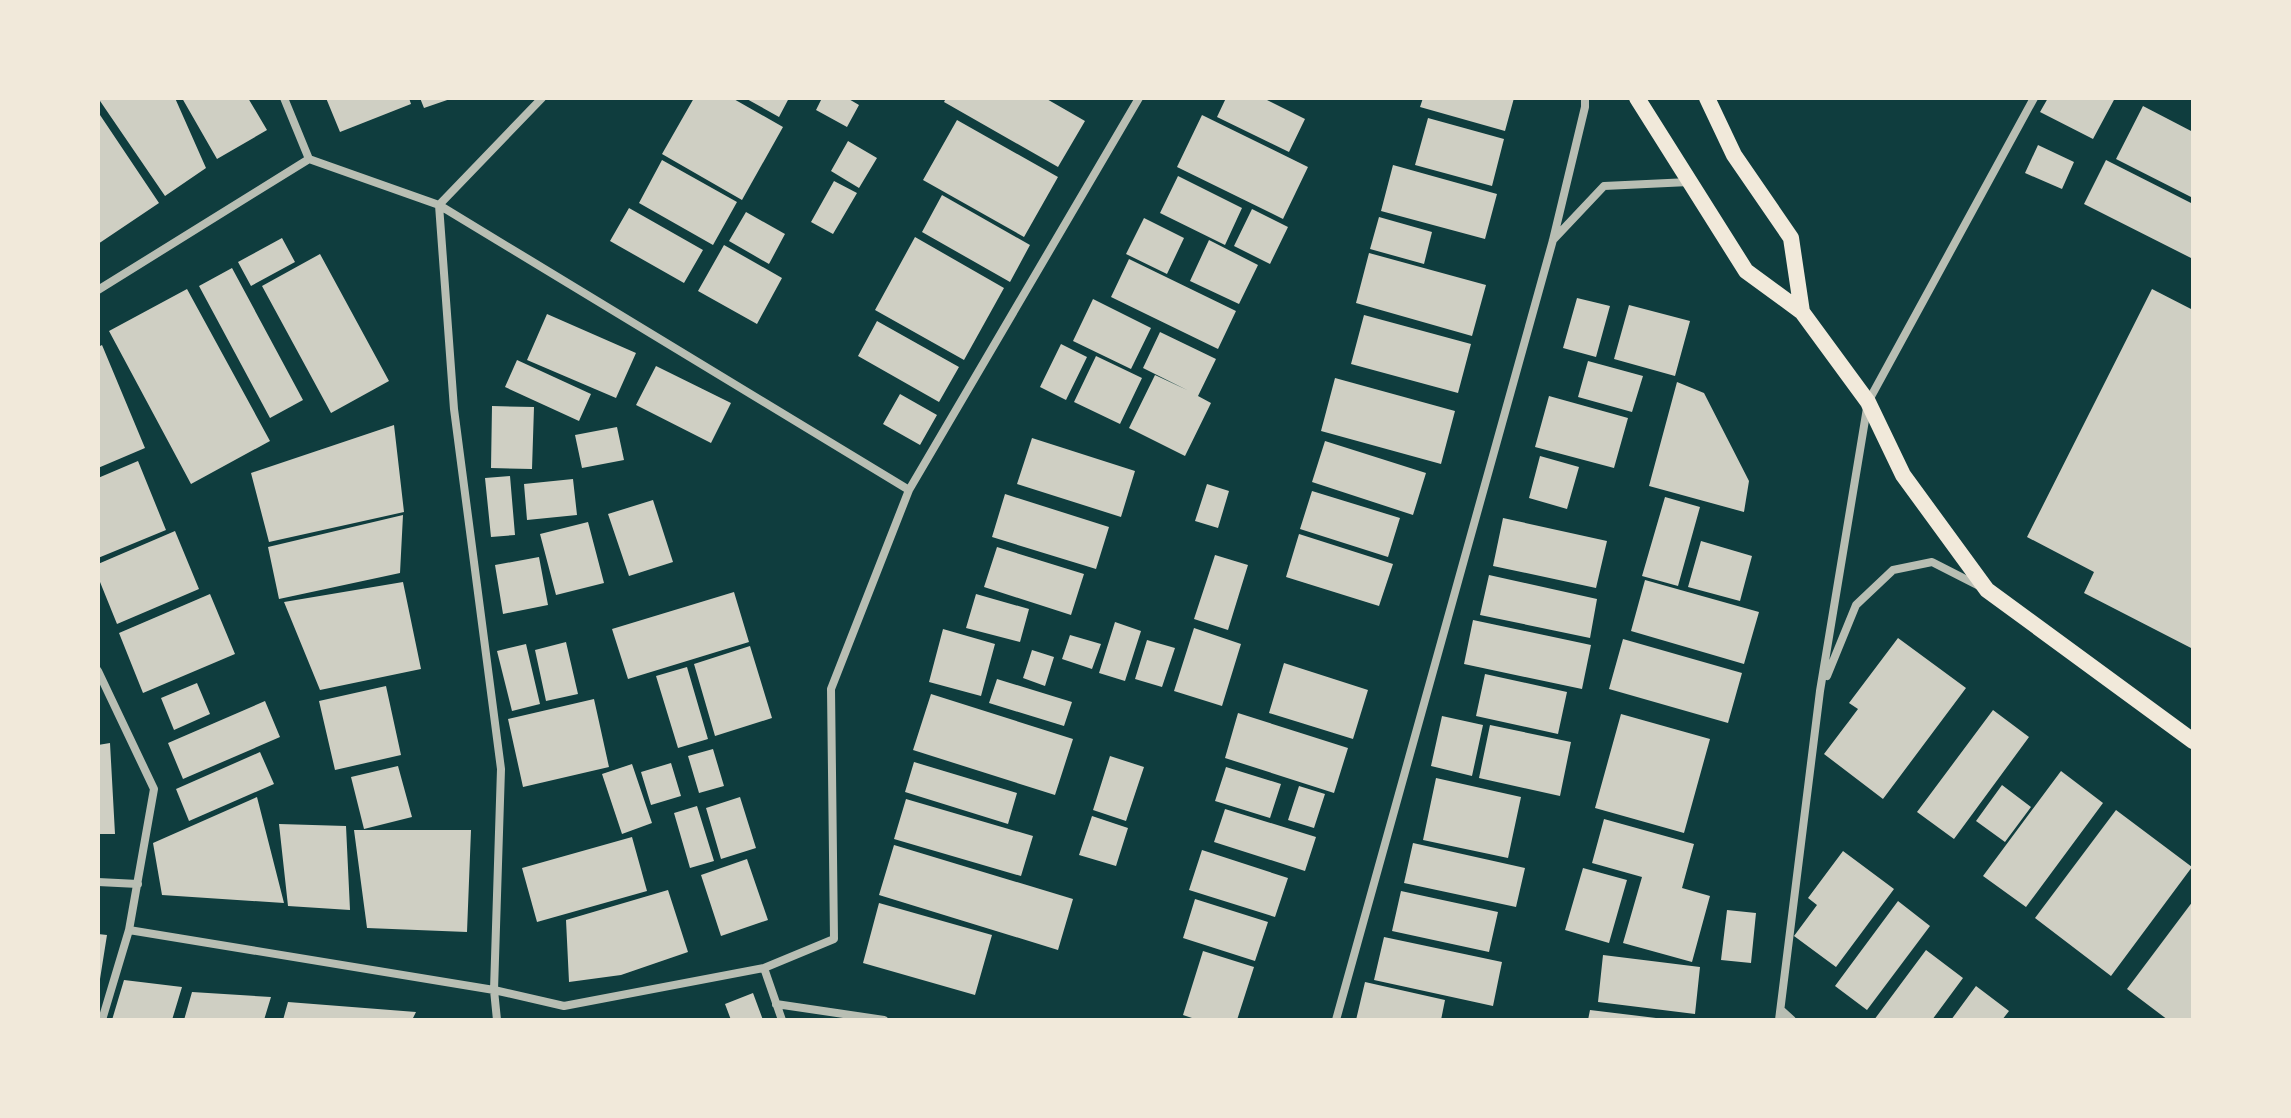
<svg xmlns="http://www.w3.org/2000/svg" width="2291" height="1118" font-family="Rubik,sans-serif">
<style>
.building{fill:#cfcfc3}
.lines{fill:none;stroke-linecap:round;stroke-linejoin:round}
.minor{stroke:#b8beb3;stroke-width:8}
.secondary{stroke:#f1e9da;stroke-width:16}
</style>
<rect width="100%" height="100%" fill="#0f3d3e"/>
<path class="building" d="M98,98H175L206,168L165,196Z
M182,98H248L267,130L217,159Z
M326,98H409L411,104L340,132Z
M420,98H453L424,108Z
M694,98H732L783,127L742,200L662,154Z
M745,98H789L779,117Z
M822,98H847L859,105L847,127L816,110Z
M946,98H1045L1085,121L1058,167L944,102Z
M1226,98H1263L1305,119L1289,152L1217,117Z
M1423,98H1514L1505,131L1420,107Z
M2048,98H2115L2093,139L2040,112Z
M2143,106L2193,132V198L2116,159Z
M98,112L159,203L98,244Z
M1202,115L1308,167L1283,219L1177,167Z
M1428,118L1504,139L1492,186L1415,165Z
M957,120L1058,177L1024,237L923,180Z
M848,141L877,158L859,188L831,171Z
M2038,145L2074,162L2062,189L2025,173Z
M662,160L737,202L713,245L639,203Z
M2106,160L2193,204V259L2084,204Z
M1393,165L1497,194L1485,239L1381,211Z
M1178,176L1242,208L1225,245L1160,213Z
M834,181L857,193L833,234L811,222Z
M942,195L1030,245L1010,282L922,232Z
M629,208L703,250L684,283L610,241Z
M1252,209L1288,227L1270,264L1234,246Z
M746,212L785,234L769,264L729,241Z
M1379,217L1432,232L1424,264L1370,249Z
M1144,218L1184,238L1167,274L1126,254Z
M915,237L1004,288L964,360L875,310Z
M282,238L295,262L251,286L238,262Z
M1209,240L1258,265L1239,304L1190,281Z
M724,245L782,278L757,324L698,291Z
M1369,253L1486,285L1472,336L1356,303Z
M320,254L389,381L331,413L262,286Z
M1129,259L1236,311L1218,349L1111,297Z
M232,268L303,400L270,418L199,286Z
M187,289L270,441L191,484L109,331Z
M2152,289L2193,310V649L2084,593L2094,572L2027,537Z
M1577,298L1610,306L1596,357L1563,348Z
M1093,299L1151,328L1131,369L1073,341Z
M1629,305L1690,321L1675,376L1614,359Z
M547,314L636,353L616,398L527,360Z
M1364,315L1471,344L1458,393L1351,364Z
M877,321L959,367L939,402L858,356Z
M1160,332L1216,359L1198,396L1211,403L1185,456L1129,428L1155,375L1187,390L1143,368Z
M1061,344L1087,357L1066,400L1040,387Z
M102,345L145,448L98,468V347Z
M1096,356L1142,378L1120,424L1074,402Z
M517,360L591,394L579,421L505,387Z
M1588,361L1643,376L1632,412L1578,397Z
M656,366L731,403L711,443L636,405Z
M1335,378L1455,411L1441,464L1321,431Z
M1677,382L1704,393L1749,481L1744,512L1649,486Z
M900,394L937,415L920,445L883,424Z
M1549,396L1628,418L1614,468L1535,447Z
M492,406L534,407L532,469L491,468Z
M394,425L404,512L269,542L251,473Z
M617,427L624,460L582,468L575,435Z
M1032,438L1135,471L1121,517L1017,484Z
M1325,441L1426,473L1413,515L1312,482Z
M1540,456L1579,467L1567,509L1529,498Z
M138,461L166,530L98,558V478Z
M510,476L515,535L491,537L485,478Z
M573,479L577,515L527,520L524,484Z
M1207,484L1229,491L1218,528L1195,521Z
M1312,491L1400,518L1388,557L1300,529Z
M1005,494L1109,527L1096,569L992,537Z
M1665,497L1700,507L1678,586L1642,576Z
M653,500L673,562L629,576L608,514Z
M403,515L400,573L279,599L268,547Z
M1503,518L1607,541L1596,588L1493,566Z
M588,522L604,583L556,595L540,534Z
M175,531L199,589L117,624L98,577V564Z
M1299,534L1393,564L1379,606L1286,577Z
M1701,541L1752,556L1740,601L1688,587Z
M997,547L1084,574L1071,615L984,587Z
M1215,555L1248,565L1228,630L1194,619Z
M539,557L548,605L503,614L495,565Z
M1489,575L1597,599L1590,638L1480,615Z
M1645,580L1759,612L1744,664L1631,631Z
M403,582L421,669L320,690L284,602Z
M734,592L749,642L628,679L612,629Z
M210,594L235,654L143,693L119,633Z
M976,594L1029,609L1020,642L966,628Z
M1473,620L1591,645L1582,689L1464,664Z
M1115,622L1141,631L1125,681L1099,673Z
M1194,628L1241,644L1222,706L1174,691Z
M943,629L995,644L981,696L929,682Z
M1070,635L1101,644L1092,669L1062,659Z
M1898,638L1966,688L1883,799L1824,754L1858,709L1849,703Z
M1623,639L1742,673L1728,723L1609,689Z
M1147,640L1175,648L1162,687L1135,679Z
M566,642L578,694L546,701L535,650Z
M526,644L540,704L512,711L497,651Z
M750,646L772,718L715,736L694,664Z
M1032,650L1054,657L1045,686L1023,678Z
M1284,663L1368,690L1353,739L1269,713Z
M687,667L708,739L678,748L656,676Z
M1485,674L1567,692L1558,734L1476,716Z
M997,679L1072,702L1064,726L989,703Z
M197,683L210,714L174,730L161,698Z
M386,686L401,755L335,770L319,701Z
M931,694L1073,739L1055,795L913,750Z
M594,699L609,767L523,787L508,719Z
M265,701L280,737L183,779L168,743Z
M1993,710L2029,737L1954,839L1917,812Z
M1238,713L1348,748L1334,793L1225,758Z
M1621,714L1710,739L1684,833L1595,808Z
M1442,716L1483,725L1472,776L1431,766Z
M1490,725L1571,742L1560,796L1479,778Z
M110,743L115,834H98V745Z
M713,749L724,786L699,793L688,756Z
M260,752L274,784L189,821L176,789Z
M1110,756L1144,767L1126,821L1093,810Z
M914,762L1017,793L1008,824L905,792Z
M671,763L681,796L651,805L641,772Z
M632,764L652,823L622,834L602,774Z
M398,766L412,817L364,829L351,777Z
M1226,767L1281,784L1270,818L1215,801Z
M2061,771L2103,803L2026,907L1983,876Z
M1436,778L1521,797L1508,858L1423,840Z
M2002,785L2031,807L2005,842L1976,821Z
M1299,786L1325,794L1314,828L1288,820Z
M257,797L284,903L162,895L153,843Z
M740,797L756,848L721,859L706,808Z
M906,799L1033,836L1021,876L894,839Z
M697,806L714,861L690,868L674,813Z
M1225,809L1316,837L1305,871L1214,842Z
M2116,810L2192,867L2111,976L2035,918Z
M1092,816L1128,828L1116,866L1079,855Z
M1604,819L1694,844L1682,888L1710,896L1692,962L1623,943L1642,877L1592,863Z
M279,824L346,826L350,910L288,906Z
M354,830H471L467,932L367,928Z
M632,837L647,891L537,922L522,868Z
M1413,843L1525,868L1516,907L1404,883Z
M894,845L1073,899L1058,950L879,895Z
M1202,850L1288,878L1275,917L1189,890Z
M1843,851L1894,889L1836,967L1794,936L1817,905L1808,898Z
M747,859L768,920L721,936L701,875Z
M1583,868L1627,880L1609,943L1565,930Z
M668,890L688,952L621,975L569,982L566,920Z
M1401,891L1498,912L1489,952L1392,931Z
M1195,899L1268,922L1255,961L1183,938Z
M1898,901L1930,926L1867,1010L1835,986Z
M2193,901V1020H2168L2127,989Z
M879,903L992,935L975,995L863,963Z
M1727,910L1756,913L1751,963L1721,960Z
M98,934L107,935L100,979H98Z
M1384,937L1502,962L1493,1006L1374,980Z
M1926,950L1963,978L1932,1020H1874Z
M1203,951L1254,967L1237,1020H1198L1183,1015Z
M1603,955L1700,967L1695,1014L1598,1002Z
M124,980L182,987L172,1020H112Z
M1365,982L1445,1000L1441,1020H1356Z
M1976,986L2009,1011L2002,1020H1951Z
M192,992L271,997L264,1020H184Z
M753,993L763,1020H731L725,1004Z
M288,1002L416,1012L412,1020H283Z
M1590,1010L1656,1018L1655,1020H1588Z"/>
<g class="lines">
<path class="minor" d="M284,98L309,159
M1553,240L1604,186L1689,182
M98,290L309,159L439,205L909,490L1139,98
M98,671L154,789L129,930L102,1020
M1827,676L1856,605L1893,570L1932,562L1981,587
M98,882L138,884
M129,930L494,990L564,1006L764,968L834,939L831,689L909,490
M764,968L782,1020
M776,1004L884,1020
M1781,1010L1792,1020
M497,1020L494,990L501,769L454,409L439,205L542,98
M1336,1020L1553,240L1585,107V98
M1779,1020L1820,691L1868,402L2034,98"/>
<path class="secondary" d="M1637,98L1746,271L1802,312L1868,402L1903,475L1987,590L2193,741
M1707,98L1734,155L1791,238L1802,312"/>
</g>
<rect width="2291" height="1118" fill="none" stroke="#f1e9da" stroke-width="200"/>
</svg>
